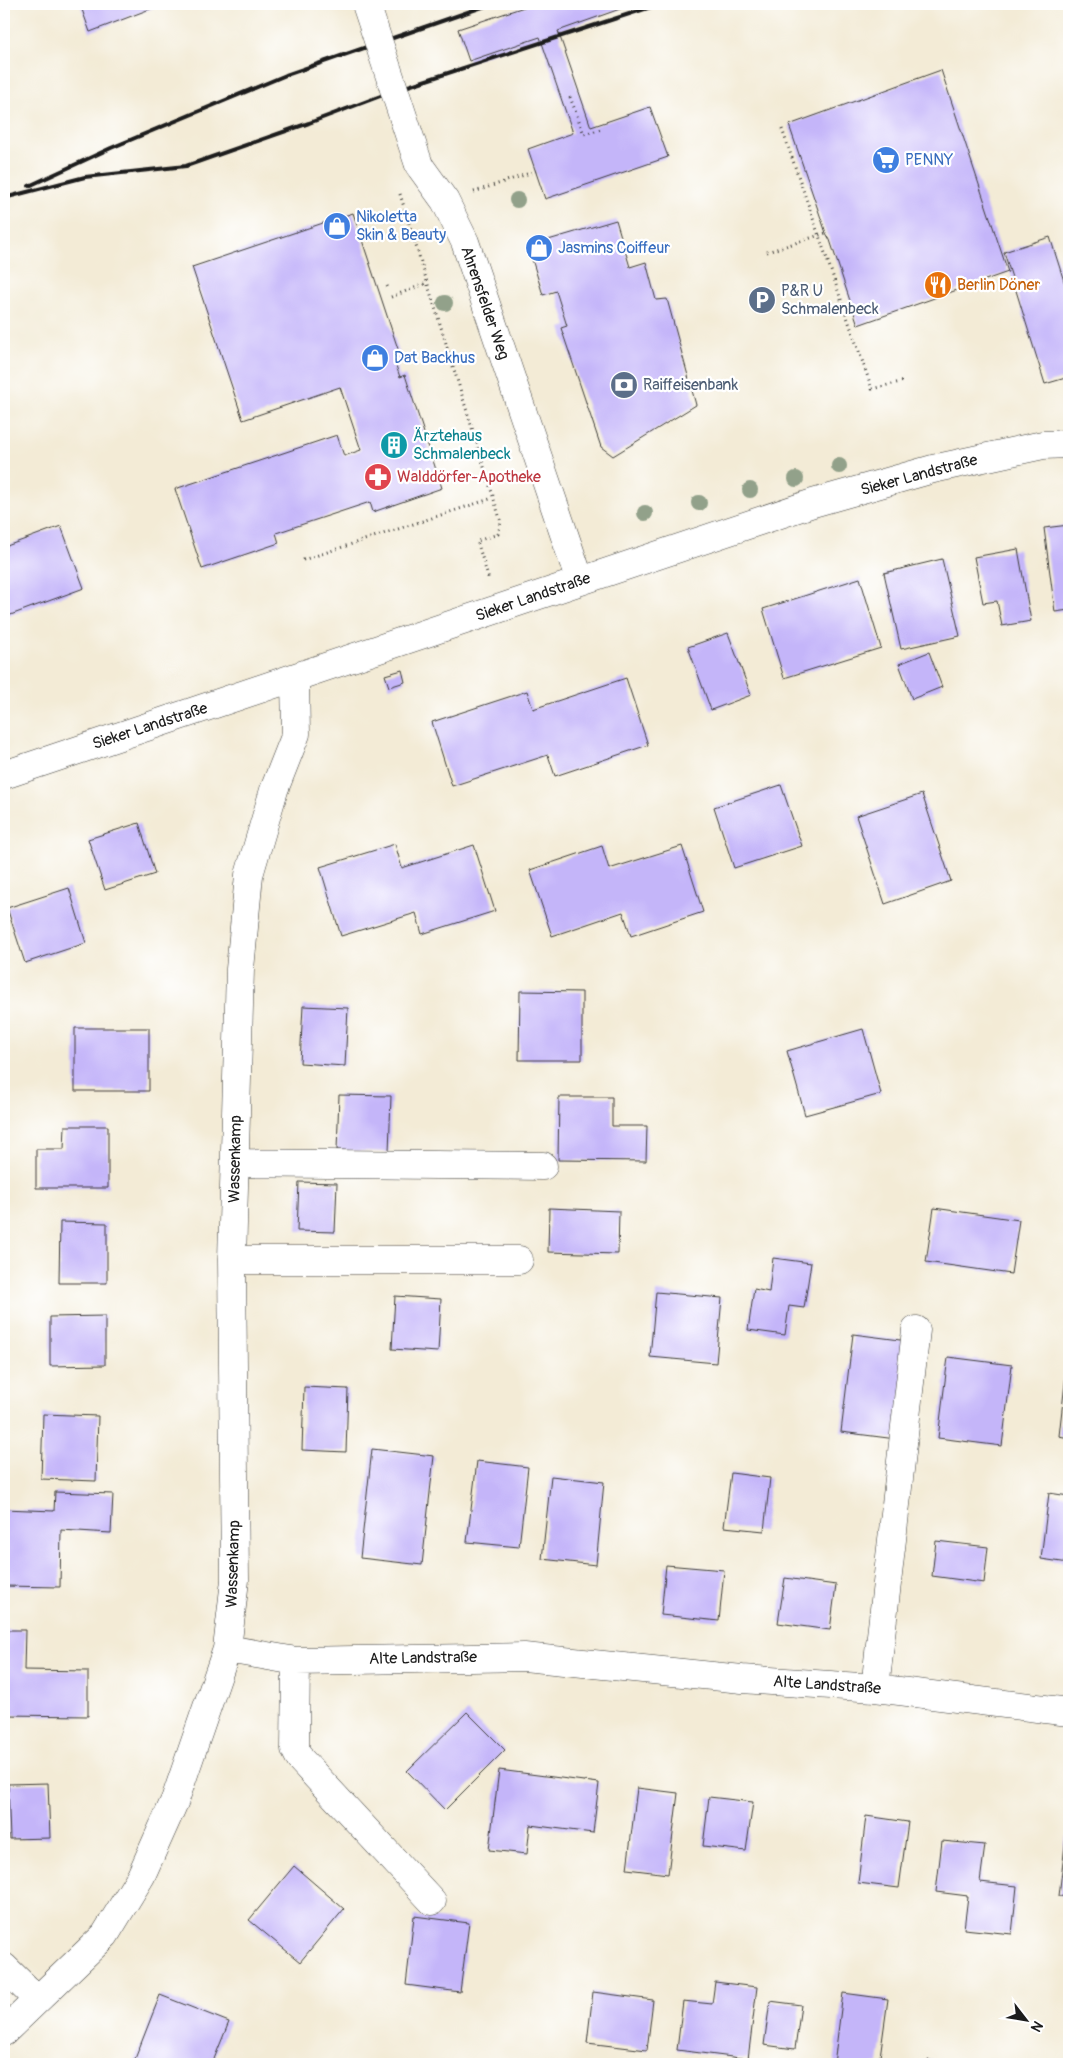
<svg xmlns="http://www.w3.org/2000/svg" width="1073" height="2068" font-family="Pangolin,sans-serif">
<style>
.building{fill:#c4b5f9}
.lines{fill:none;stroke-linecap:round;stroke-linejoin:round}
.minor-casing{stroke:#3c3b38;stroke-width:29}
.path{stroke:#3c3b38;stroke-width:3;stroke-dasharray:1 4;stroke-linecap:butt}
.minor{stroke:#fff;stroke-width:28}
.rail{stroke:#1c1c1c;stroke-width:4}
.minor-bridge-casing{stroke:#3c3b38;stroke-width:29;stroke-linecap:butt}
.minor-bridge{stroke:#fff;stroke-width:28}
.tree{fill:#92a18a}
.labels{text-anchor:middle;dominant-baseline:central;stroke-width:4.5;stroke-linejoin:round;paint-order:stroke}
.shop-label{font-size:16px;fill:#366cbe;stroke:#fff;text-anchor:start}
.food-label{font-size:16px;fill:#c56008;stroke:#fff;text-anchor:start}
.service-label{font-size:16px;fill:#4e5e75;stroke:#fff;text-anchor:start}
.street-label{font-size:16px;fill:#1c1c1c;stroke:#fff}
.culture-label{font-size:16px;fill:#0d838f;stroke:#fff;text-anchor:start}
.health-label{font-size:16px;fill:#be3a42;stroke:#fff;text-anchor:start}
</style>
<rect width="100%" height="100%" fill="#fff"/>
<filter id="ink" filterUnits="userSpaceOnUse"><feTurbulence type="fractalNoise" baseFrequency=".02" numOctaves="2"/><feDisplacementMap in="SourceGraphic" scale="10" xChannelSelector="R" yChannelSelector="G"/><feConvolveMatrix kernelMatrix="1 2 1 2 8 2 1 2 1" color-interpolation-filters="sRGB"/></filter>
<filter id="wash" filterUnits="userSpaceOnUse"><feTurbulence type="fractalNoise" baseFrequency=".0096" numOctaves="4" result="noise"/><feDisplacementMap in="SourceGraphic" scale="20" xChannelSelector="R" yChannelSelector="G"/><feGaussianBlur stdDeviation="1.12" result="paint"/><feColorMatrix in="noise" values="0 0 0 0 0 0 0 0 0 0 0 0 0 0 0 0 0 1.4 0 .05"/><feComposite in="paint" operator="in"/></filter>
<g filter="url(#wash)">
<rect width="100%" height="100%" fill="#f3ebd6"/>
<g id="blocks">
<path class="building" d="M80,4H163L90,32Z
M533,4H634L558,31L591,127L650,107L668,157L545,199L528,149L573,133L540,37L469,61L458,29Z
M941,70L1008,272L858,325L830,240L826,233L789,125Z
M353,213L402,361L395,363L400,377L405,375L442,488L373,512L370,502L276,533L279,543L202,569L175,489L337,435L344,456L361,450L340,387L243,420L192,267Z
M616,220L630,267L646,262L656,300L667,299L696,405L613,456L601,447L561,328L567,326L556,291L543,295L528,246Z
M1050,237L1069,297V377L1045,384L1004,252Z
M1069,525V610L1055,612L1044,528Z
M61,526L84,588L5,617L4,547Z
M1018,549L1031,621L1002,626L997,601L983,603L974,557Z
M942,559L960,636L901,649L884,573Z
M860,578L881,648L784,678L763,609Z
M728,633L751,695L711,710L688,647Z
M929,652L942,687L912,699L899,664Z
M402,670L405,682L389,687L385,675Z
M626,678L648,745L555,776L548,755L452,786L432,722L527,691L533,709Z
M781,785L802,846L734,868L714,807Z
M922,794L951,881L885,904L856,816Z
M139,823L155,874L105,890L88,839Z
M395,844L402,868L474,845L495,911L422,934L416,913L341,936L320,867Z
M602,846L609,869L682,846L703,912L631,936L623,912L552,936L530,870Z
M69,888L86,943L25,963L7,908Z
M520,991L582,992V1060H519Z
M303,1006L348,1008L345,1066L300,1063Z
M75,1028H149V1091H75Z
M863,1029L881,1094L805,1115L787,1051Z
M339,1095L391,1096L389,1152L337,1150Z
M559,1097H612V1126H647L646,1161L558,1160Z
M65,1126H108V1188H36V1149H64Z
M299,1182L337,1183L335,1232L297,1231Z
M549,1208L619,1211L618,1254L548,1252Z
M934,1208L1019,1220L1011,1274L926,1262Z
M60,1222L107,1223V1283H59Z
M773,1258L811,1263L804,1308L789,1306L785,1335L748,1330L754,1289L769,1292Z
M656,1292L722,1298L716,1363L650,1357Z
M395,1296L441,1299L438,1352L392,1349Z
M105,1316V1365L50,1366V1317Z
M853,1334L908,1341L896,1439L841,1432Z
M948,1357L1012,1365L1002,1446L938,1438Z
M1066,1374H1069V1438L1059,1436Z
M304,1387L348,1389L346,1452L302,1450Z
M43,1414L98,1416L96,1481L41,1479Z
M372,1449L434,1456L422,1565L360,1558Z
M477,1461L528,1467L519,1547L467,1542Z
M731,1473L770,1478L764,1531L724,1527Z
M551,1476L604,1482L596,1565L542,1559Z
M55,1492L113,1494L111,1533L61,1530L60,1587L4,1586V1509L54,1511Z
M1049,1493L1069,1496V1563L1041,1559Z
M936,1541L988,1547L984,1583L932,1576Z
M666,1565L724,1570L719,1621L661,1615Z
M785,1578L836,1585L830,1630L778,1623Z
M4,1630H25L24,1670L88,1671V1716L4,1715Z
M467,1712L505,1750L445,1810L407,1771Z
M499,1770L599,1783L593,1833L530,1825L527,1854L489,1850Z
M48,1783L50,1838L10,1839L8,1784Z
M637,1788L678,1793L668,1874L627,1869Z
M709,1797L753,1802L746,1851L703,1846Z
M866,1816L908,1822L899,1888L858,1883Z
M1066,1836L1069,1837V1897L1059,1896Z
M942,1841L985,1845L980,1882L1017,1886L1012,1934L964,1929L968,1896L936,1892Z
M294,1866L344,1909L300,1962L249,1920Z
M414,1916L469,1923L460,1992L406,1985Z
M715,1982L757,1987L748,2059L677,2050L683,2001L712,2004Z
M593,1992L653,2000L647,2050L587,2043Z
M843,1993L888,1999L879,2064H834Z
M160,1995L229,2022L212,2064H133Z
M770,2001L801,2005L795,2049L764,2045Z
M928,2060L951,2063V2064H928Z"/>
</g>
</g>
<g filter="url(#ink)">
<use href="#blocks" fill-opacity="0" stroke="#3c3b38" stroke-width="1"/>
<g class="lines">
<g class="minor-casing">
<path id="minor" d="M419,165L445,201L465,242L580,581
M4,775L813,503L933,469L1043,445L1069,444
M235,1163L543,1166
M232,1260H519
M227,1649L296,1661L524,1657L742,1679L875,1688L1069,1712
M296,1661L295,1749L300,1759L432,1901
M875,1688L916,1330
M4,1967L37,1999
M4,2032L105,1935L141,1876L175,1800L227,1649L235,1580L232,1260L240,969L249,875L274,790L296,734L295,678"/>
</g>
<path class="path" d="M570,97L584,134L602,129
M782,129L872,389L904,381
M474,192L536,171
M400,194L501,522L498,534L477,541L489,580
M767,252L826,233
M387,286L389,290
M391,297L427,283
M303,560L493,498"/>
<use href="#minor" class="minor"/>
<path class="rail" d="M29,186L111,148L286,75L491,4
M4,198L85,177L186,166L309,123L399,89L660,4"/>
<g class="minor-bridge-casing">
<path id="minor-bridge" d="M366,4L419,165"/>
</g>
<use href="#minor-bridge" class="minor-bridge"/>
</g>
<g class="tree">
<circle cx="517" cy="200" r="8"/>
<circle cx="445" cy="303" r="8"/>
<circle cx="839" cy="466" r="8"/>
<circle cx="796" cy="479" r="8"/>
<circle cx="750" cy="490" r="8"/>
<circle cx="699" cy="503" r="8"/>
<circle cx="645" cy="513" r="8"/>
</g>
</g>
<defs>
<g id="supermarket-disc" transform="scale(1.4375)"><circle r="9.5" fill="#3f7fe0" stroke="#fff"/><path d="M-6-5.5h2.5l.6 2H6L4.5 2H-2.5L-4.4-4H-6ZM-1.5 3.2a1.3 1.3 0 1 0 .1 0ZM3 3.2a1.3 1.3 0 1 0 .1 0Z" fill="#fff"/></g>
<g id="shop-disc" transform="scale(1.4375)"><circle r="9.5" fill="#3f7fe0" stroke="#fff"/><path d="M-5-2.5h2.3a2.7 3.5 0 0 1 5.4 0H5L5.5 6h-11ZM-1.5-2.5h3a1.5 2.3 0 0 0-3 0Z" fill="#fff"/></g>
<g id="restaurant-disc" transform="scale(1.4375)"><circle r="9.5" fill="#e8710a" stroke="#fff"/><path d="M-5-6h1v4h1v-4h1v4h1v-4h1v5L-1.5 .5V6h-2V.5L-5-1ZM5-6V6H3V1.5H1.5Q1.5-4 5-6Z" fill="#fff"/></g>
<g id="parking-disc" transform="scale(1.4375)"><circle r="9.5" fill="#5c6f8a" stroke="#fff"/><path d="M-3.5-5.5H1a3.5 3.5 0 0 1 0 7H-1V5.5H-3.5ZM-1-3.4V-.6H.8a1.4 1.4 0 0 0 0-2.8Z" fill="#fff"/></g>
<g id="bank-disc" transform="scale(1.4375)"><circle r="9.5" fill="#5c6f8a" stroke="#fff"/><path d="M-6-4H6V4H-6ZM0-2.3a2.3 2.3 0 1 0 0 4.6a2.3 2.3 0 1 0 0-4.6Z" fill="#fff"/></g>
<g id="building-disc" transform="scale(1.4375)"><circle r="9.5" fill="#0f9aa8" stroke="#fff"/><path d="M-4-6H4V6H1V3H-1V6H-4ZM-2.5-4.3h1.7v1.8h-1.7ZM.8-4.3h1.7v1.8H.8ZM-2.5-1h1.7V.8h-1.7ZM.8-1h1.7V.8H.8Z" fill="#fff"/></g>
<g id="pharmacy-disc" transform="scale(1.4375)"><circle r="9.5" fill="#e0444e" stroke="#fff"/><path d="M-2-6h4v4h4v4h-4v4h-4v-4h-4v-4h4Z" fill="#fff"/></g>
</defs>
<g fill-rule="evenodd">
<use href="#supermarket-disc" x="886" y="160"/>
<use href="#shop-disc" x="337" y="226"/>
<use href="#shop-disc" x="539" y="248"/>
<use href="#restaurant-disc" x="938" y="285"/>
<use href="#parking-disc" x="762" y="300"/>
<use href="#shop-disc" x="375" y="358"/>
<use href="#bank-disc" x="624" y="385"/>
<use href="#building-disc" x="394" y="445"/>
<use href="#pharmacy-disc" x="378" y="477"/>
</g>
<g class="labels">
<g class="shop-label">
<text x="905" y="160">PENNY</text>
<text x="356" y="217">Nikoletta<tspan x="356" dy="18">Skin &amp; Beauty</tspan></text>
<text x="558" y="248">Jasmins Coiffeur</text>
<text x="394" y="358">Dat Backhus</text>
</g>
<g class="food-label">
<text x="957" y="285">Berlin Döner</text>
</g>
<g class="service-label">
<text x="781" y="291">P&amp;R U<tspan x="781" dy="18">Schmalenbeck</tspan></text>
<text x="643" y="385">Raiffeisenbank</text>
</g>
<g class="street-label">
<text transform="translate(485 303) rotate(71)">Ahrensfelder Weg</text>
<text transform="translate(919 475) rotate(-15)">Sieker Landstraße</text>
<text transform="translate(533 597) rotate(-19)">Sieker Landstraße</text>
<text transform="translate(150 726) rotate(-18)">Sieker Landstraße</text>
<text transform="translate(235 1159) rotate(-89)">Wassenkamp</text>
<text transform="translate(233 1564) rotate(-88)">Wassenkamp</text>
<text transform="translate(423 1658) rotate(-1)">Alte Landstraße</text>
<text transform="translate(827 1685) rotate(4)">Alte Landstraße</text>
</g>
<g class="culture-label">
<text x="413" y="436">Ärztehaus<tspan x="413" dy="18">Schmalenbeck</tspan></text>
</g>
<g class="health-label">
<text x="397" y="477">Walddörfer-Apotheke</text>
</g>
</g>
<rect width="1073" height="2068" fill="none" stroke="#fff" stroke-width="20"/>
<g transform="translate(1026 2020) rotate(121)" stroke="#ffffff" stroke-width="4" paint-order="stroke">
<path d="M0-4L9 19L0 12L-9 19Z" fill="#1c1c1c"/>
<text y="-8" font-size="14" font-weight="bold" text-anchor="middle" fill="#1c1c1c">N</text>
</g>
</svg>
